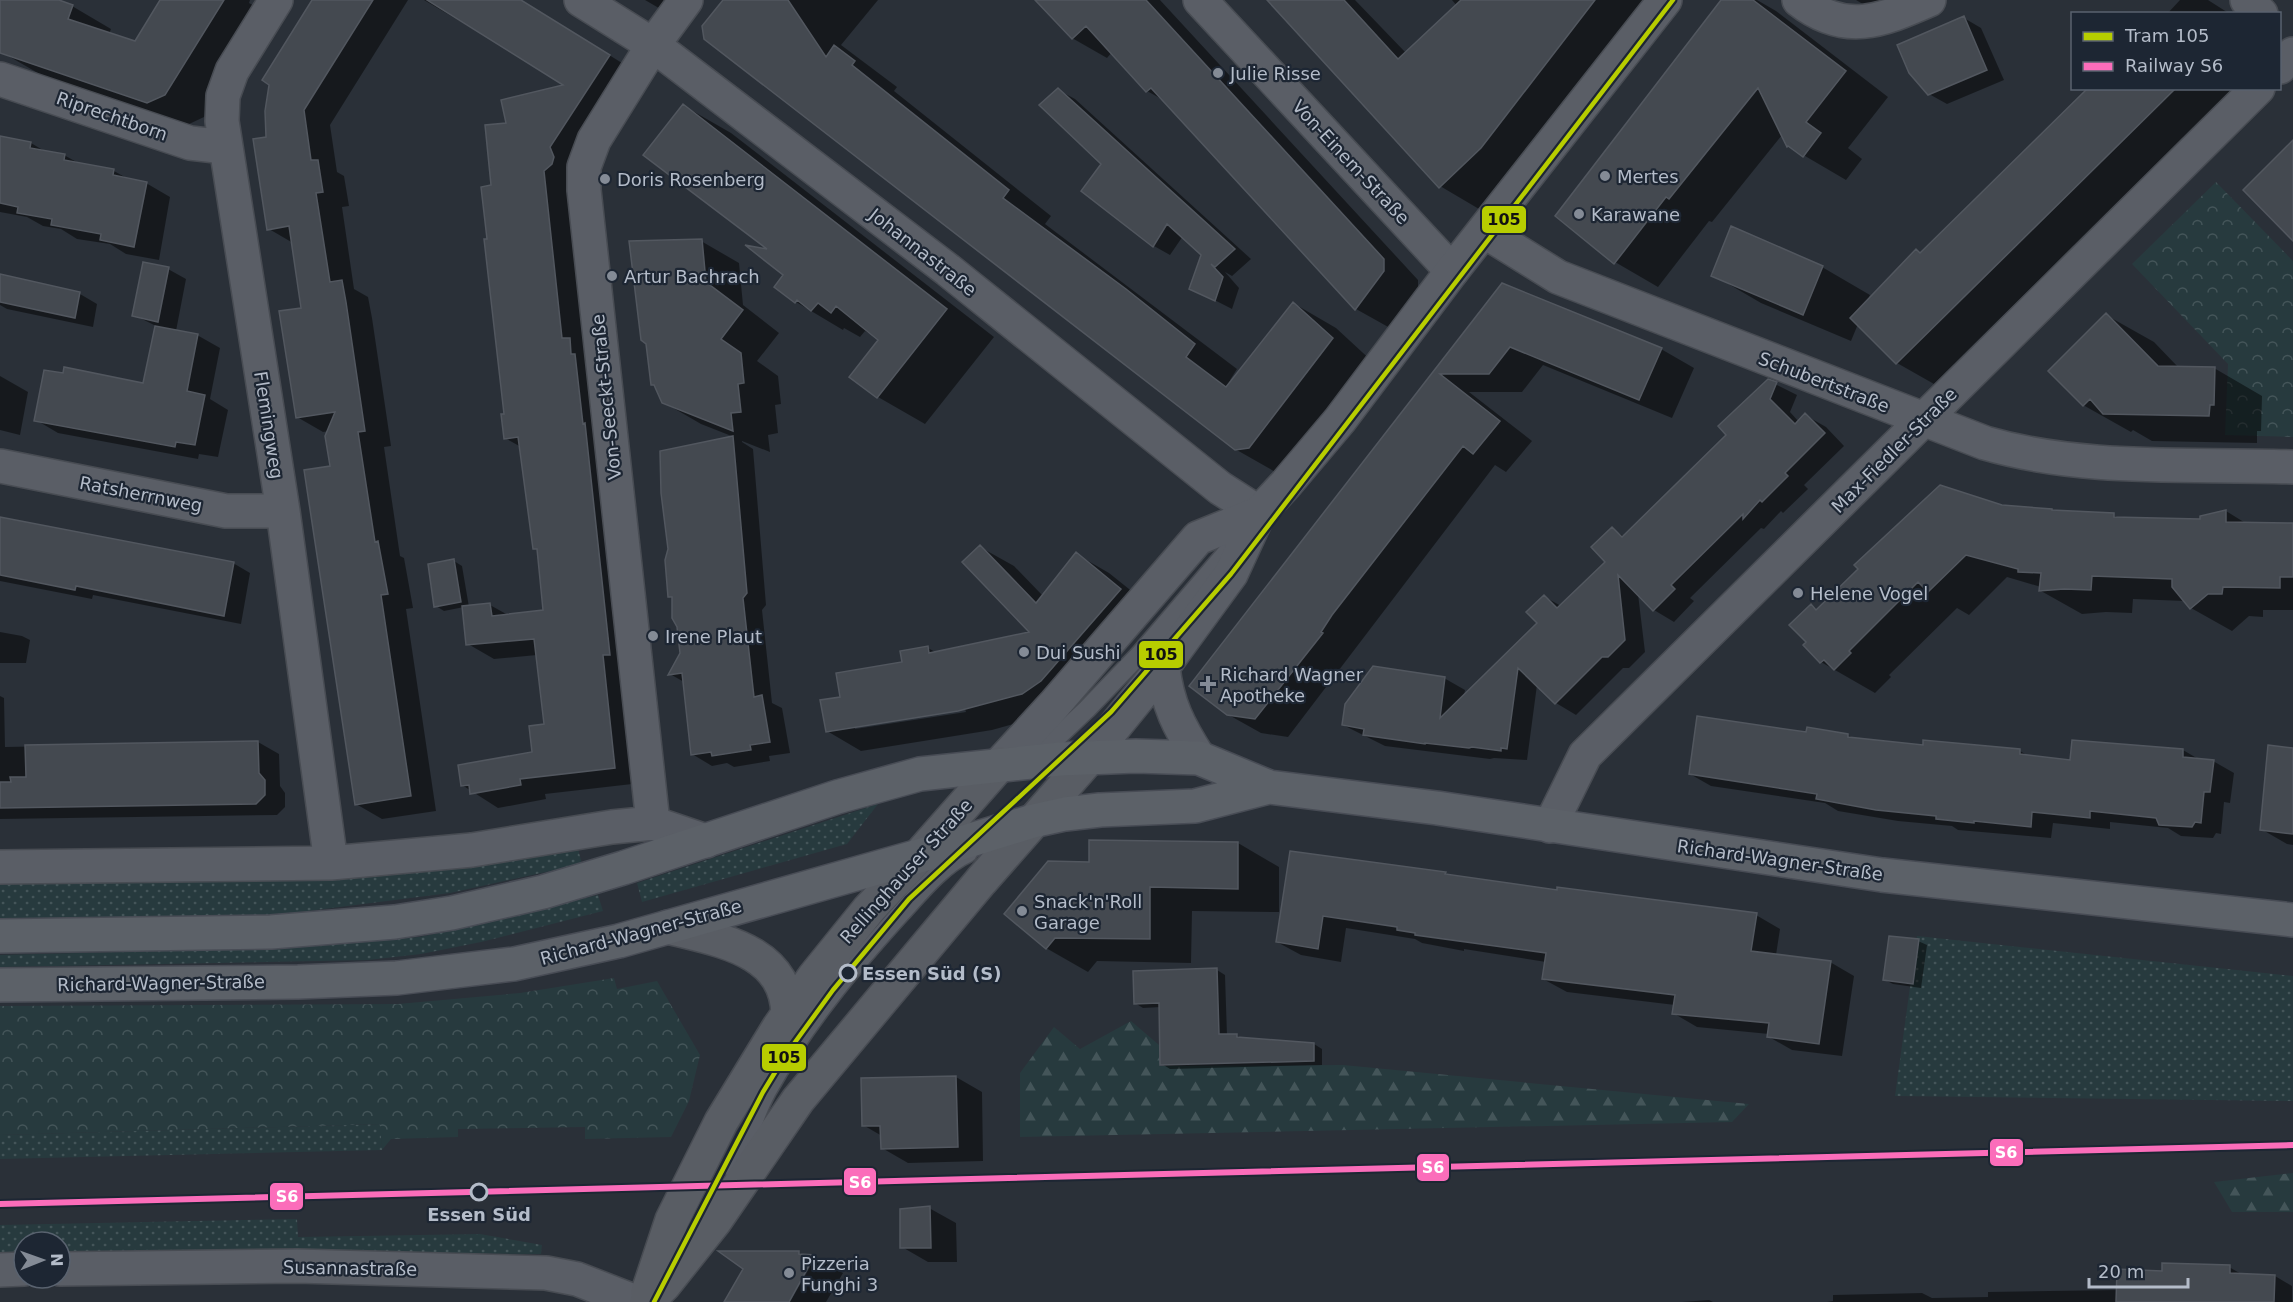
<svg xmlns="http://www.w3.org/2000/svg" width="2293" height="1302" font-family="'DejaVu Sans',sans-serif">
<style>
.grass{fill:url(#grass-dots)}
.forest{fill:url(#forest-firs)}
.park{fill:url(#park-crowns)}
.shadow{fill:#0007;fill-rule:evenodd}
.building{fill:#444950;stroke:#52575f;stroke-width:1.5}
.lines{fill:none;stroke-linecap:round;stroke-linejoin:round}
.service-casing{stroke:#484c53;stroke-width:21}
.minor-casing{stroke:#484c53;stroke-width:36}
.tertiary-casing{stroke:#484c53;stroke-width:36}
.secondary-casing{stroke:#484c53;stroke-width:36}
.primary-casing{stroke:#484c55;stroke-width:36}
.service{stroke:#5a5e66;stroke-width:18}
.minor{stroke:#5a5e66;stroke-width:33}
.tertiary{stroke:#5a5e66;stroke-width:33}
.secondary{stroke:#595d64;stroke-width:33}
.primary{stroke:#5c6168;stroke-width:33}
.rail-1-casing{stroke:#1d2633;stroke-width:10}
.rail-1{stroke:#fb6dba;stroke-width:6}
.tram-1-casing{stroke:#1d2633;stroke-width:9}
.tram-1{stroke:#b7cd00;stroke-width:4.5}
.poi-dot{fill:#848b96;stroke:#1d2633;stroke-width:2}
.stop-dot{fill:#1d2633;stroke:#b4bcc9;stroke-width:3}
.labels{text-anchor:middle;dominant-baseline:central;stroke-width:4.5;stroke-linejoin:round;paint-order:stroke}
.poi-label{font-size:18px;fill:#b4bcc9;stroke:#1d2633;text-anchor:start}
.street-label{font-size:18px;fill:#b4bcc9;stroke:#1d2633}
.stop-label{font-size:18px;font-weight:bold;fill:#b4bcc9;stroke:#1d2633;text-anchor:start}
.line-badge{stroke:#1d2633;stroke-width:2}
.badge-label{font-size:16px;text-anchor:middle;font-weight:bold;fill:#fff}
.pale-badge-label{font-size:16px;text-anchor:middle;font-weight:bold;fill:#111}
</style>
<defs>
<pattern id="grass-dots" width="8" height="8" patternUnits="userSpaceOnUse" patternTransform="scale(1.5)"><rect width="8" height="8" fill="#273a3e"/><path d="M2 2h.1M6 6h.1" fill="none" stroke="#445559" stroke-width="1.8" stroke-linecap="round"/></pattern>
<pattern id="forest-firs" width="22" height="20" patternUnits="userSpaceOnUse" patternTransform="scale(1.5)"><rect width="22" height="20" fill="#273a3e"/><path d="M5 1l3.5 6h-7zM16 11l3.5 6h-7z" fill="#445559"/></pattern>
<pattern id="park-crowns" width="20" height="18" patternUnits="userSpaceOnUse" patternTransform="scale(1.5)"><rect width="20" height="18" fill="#273a3e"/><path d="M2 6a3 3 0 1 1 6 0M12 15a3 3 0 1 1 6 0" fill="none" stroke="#445559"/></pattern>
</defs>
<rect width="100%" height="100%" fill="#2a3038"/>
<path class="grass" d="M878,804L847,844L642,902L637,883Z
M578,849L582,864L450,893L261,917L0,919V882Z
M598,895L603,911L481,942L421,954L368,960L0,967V955L203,950L315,945L419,937L478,925Z
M1917,936L2293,976V1101L1895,1096Z
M381,1124L382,1150L0,1159V1135Z
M297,1219L298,1237L480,1234L542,1245L541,1254L297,1252L60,1253V1242H24V1254H0V1225Z"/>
<path class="forest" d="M1131,1021L1159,1045L1160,1066L1343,1065L1749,1104L1732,1122L1020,1137V1073L1054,1027L1080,1049Z
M2293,1173V1212H2232L2214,1182Z"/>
<path class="park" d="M2216,182L2293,261V437L2225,435L2228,364L2132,264Z
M614,978L617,989L657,981L700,1055L689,1101L671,1137L585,1139V1127L458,1129V1137L391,1139L382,1150L380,1124L0,1135V1006L398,1004L520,993Z"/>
<path class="shadow" d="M0,0H54L72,6L111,29L109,34L135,43L162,0H250L249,3L268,14L204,117L187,125L43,76L5,54L0,46Z
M314,0H408L330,125L337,172L344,176L349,206L342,207L354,289L368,297L372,318L391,446L384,447L400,556L404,558L413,608L406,609L436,811L382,819L356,804L329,431L323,432L297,417L303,310L293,243L269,229L267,138Z
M424,0H520L635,71L576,163L641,783L545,794L546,799L498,808L462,785L534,753L545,726L537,655L494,659L468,644L464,607L444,611L436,606L454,561L462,566L469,607L490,605L508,615L545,611L539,551L534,548L521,447L505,438L506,415L489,240L493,187L508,124L567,86L474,28L473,29Z
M645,0H691L676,18Z
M725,0H878L841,45L897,87L894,91L1051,216L1045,224L1237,369L1230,380L1232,381L1293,303L1336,328L1375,364L1279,474L1235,449Z
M1057,0H1160L1418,280V291L1390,328L1356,309L1165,101L1147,91L1112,52L1107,58L1072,38Z
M1269,0H1355L1406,53L1457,6L1452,0H1647L1521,171L1479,209L1440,186Z
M1723,0H1757L1776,11L1888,97L1848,148L1862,159L1846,180L1788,146L1782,135L1712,222L1709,221L1658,287L1615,262Z
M1856,0H1896L1883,16Z
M2180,0H2208L2230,14H2167Z
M1964,18L1981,28L2004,80L1947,104L1929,94Z
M2090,88H2234L1934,384L1897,363L1858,324L1851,341L1761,303L1713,275L1822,267L1870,295L1867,302L1921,254Z
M1058,90L1075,99L1251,259L1232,276L1225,272L1239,288L1232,309L1191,288L1203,255L1183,236L1170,255L1154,246Z
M684,106L731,133L994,337L925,424L878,397L880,339L865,331L860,337L844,328L843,330L796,302L773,252Z
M0,138L31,143L46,152L64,155L80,164L114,171L130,180L146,183L170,197L159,260L126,254L110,244L77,239L61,229L43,226L27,217L0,212Z
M701,241L739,263L743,305L779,333L757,361L778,376L781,404L775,405L778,433L768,435L770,452L742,441V442L753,449L766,605L762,610L772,703L782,708L790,753L769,756L770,761L734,767L727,763L712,766L692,754L684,682L670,674L681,653L673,599L670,597V549L662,452L734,437L701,424L663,402L657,387L652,384Z
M168,269L186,279L176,331L197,335L220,348L210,399L228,410L218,457L199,454L198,459L58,433L36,420L145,385L156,326L134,315Z
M0,275L80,294L97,304L93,327L7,309L0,305Z
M1503,285L1661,349L1694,368L1672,418L1543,365L1522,392H1469L1532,441L1506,472L1495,465L1288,737L1261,733L1227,714L1191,686Z
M2106,315L2154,342L2178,367L2214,368L2262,396L2261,431H2257V443L2152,441L2133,430L2131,432L2083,405Z
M0,376L28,392L20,435L0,430Z
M1769,381L1797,395L1790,412L1799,422L1805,415L1826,427L1844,446L1804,485L1808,489L1783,513L1781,511L1764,529L1761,528L1690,598L1694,601L1674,622L1654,610L1638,594L1645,652L1629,668H1623L1576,715L1556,703L1537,685L1527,760L1494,758L1490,759L1385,746L1343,725L1444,678L1465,690L1464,696L1539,623L1545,597L1561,606L1607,562L1612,529L1625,537L1728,435Z
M2001,506L2113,515L2121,519L2202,521V517L2226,511L2247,524L2293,523V610H2263V617L2249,616L2232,631L2191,608L2185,601L2133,599L2132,613L2106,612L2082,614L2041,591V587L2007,577L1969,615L1957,608L1889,675L1891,677L1875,693L1821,662L1808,641L1811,606L1818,610Z
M0,518L233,563L250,573L241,624L93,595L92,599L0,581Z
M980,547L1014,566L1043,596L1076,554L1109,573L1154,609L1056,712L992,730L861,751L827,731L841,698L928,648L937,653L1032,633ZM965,709L966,712L855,729V726Z
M0,632L22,636L30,640L26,663H0Z
M0,696L4,698L5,747L258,742L279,754L280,786L285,793V807L277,815L0,819Z
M1808,734L1848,735L1855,739L1924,747L2020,751L2030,757L2072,761L2183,750L2200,760L2213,761L2234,773L2230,803L2224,802L2221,834L2216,833L2213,838L2181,836L2168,828L2110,822V829L2053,823L2051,838L1958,830L1952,826L1898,821L1838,811L1825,803L1711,786L1690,774Z
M2293,749V845L2287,844L2261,829Z
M1238,843L1279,867V912L1192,911L1191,963L1097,961L1088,972L1046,948L1090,864Z
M1291,852L1445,873L1450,876L1558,891L1756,915L1780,929L1776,955L1830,962L1854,976L1842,1056L1792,1050L1769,1037V1034L1697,1027L1673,1013L1675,1005L1567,992L1543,979L1546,962L1464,949V951L1422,943L1415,939L1346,928L1341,962L1301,955L1277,942Z
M1918,941L1927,945L1921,988L1893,984L1885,980Z
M1217,970L1225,975L1227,1035H1237L1242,1039L1314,1044L1322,1049V1065L1170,1069L1162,1064L1161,1007L1143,1008L1135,1003Z
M956,1077L982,1092L983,1161L908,1163L882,1148V1136L863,1125Z
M929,1208L956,1223L957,1262H928L902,1247Z
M798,1252L805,1256L815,1257L843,1273L826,1302H790L810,1267H807L787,1302H726Z
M2229,1267L2243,1275L2275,1276L2292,1286V1302H1827L1833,1301V1295L1922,1293L1932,1298L1988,1297V1292L2118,1290L2163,1272Z
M1709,1300L1713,1302H1682Z"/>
<path class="building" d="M0,0H59L73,5L68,19L135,41L160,0H224L165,95L147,103L0,53Z
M312,0H373L304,110L311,160H318L323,192L316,193L330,282L342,280L346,302L365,431L358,432L375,542L378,541L388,594L381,595L411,796L355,805L304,470L330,466L325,436L335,412L296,418L279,311L301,308L289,226L267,230L253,139L266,137L265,111L269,85L262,80Z
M427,0H521L610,55L550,147L554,157L552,164L544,171L562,338H570L571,354H575L583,424L585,423L610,655H603L615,768L520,779L521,785L470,794L469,785L461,786L458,765L532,752L529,726L544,724L534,639L466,645L462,606L490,603L492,616L543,610L537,549H533L518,437L504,439L501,414H504L484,239H487L481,187L491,185L485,125L506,123L501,100L563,85Z
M723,0H788L826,57L834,45L855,61L852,65L1009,190L1003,198L1126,289L1195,344L1186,357L1226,387L1293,302L1333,338L1249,448L1235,450L704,39L702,26Z
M1035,0H1146L1384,259V271L1355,310L1151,88L1146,92L1086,26L1072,39Z
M1267,0H1344L1398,59L1461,0H1595L1481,148L1439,188Z
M1721,0H1753L1846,71L1806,122L1821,133L1803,157L1788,146L1787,147L1758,88L1669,199L1666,197L1614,264L1555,216Z
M1964,16L1987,70L1928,95L1909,73L1897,45Z
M1058,88L1235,249L1215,267L1211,264L1223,277L1215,301L1189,289L1201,255L1167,224L1153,247L1081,191L1101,164L1039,105Z
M2088,88H2176L1896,364L1850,318L1916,249L1920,253Z
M683,104L947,309L877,398L849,377L878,340L836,306L831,313L818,303L811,311L797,300L795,303L774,287L783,275L745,245L767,249L643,155Z
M0,136L31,142L30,148L65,154L64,160L114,169L113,175L147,182L134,247L100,240L101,234L51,225L52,219L17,213L18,207L0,203Z
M2293,140V241L2243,190Z
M1731,226L1823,266L1803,315L1711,276Z
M702,239L706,282L743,310L721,339L741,353L744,383L738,384L741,412L731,413L733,431L662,403L654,385H651L646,344L641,340L629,241Z
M143,262L169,267L158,322L132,316Z
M0,274L80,292L75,318L0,302Z
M1502,283L1662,348L1639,400L1510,347L1489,374H1440L1500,421L1473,454L1463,446L1332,615L1321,632L1323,633L1255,719L1227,715L1189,686Z
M2106,313L2158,366L2215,367L2214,405H2210L2209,416L2103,414L2090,399L2083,406L2048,371Z
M155,326L198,334L187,391L205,395L195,445L176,442L175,447L34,421L44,370L63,373L64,367L143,383Z
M1768,379L1777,382L1770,399L1795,424L1805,413L1825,433L1785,473L1788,476L1762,502L1760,500L1743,519V514L1671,585L1675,589L1653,611L1618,575L1625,640L1608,657H1602L1555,704L1518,668L1507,749L1501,748V751L1472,747L1469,748L1425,743V744L1363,735L1364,729L1342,725L1345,704L1373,666L1445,677L1440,718L1537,623L1526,612L1544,595L1557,608L1605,562L1591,547L1612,527L1622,537L1726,435L1718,426Z
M733,436L747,593L743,598L754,697L762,695L770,742L750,745L751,750L712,756L711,752L691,755L682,673L668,675L680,653L677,627L672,618V597H668L665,560L668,549L661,493L660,451Z
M1940,485L2002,505L2052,509V510L2114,513V517L2200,519V516L2226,510V522L2293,523V577H2280V588L2223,587L2222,594H2208L2190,609L2172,587V579L2092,576L2091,590L2064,589L2039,591L2041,573L2018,572V569L1966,555L1928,592L1918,582L1849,651L1851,653L1834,670L1824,660L1820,663L1803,645L1806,642L1789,625L1811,604L1816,610L1858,569L1854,565Z
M0,517L234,562L224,616L76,586L75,590L0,575Z
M980,545L1036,603L1076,552L1121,589L1041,681L1022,694L958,711L826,732L820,700L840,697L836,673L902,662L900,651L928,646L929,653L1029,632L962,562Z
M454,559L461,602L434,607L428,564Z
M1697,716L1806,732L1807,727L1848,734V737L1923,745V740L2020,749V754L2070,760L2072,740L2183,749V757L2214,760L2210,792H2204L2201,823L2195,822L2192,827L2159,825L2156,818L2090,811V818L2032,812L2031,827L1974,821V823L1936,819V816L1876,810L1816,799L1817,794L1689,774Z
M258,741L259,773L265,780V795L256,804L0,808V782H11L10,777H26L25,745Z
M2268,745L2293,748V834L2260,830Z
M1089,840L1238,842V889L1150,887V939L1055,938L1046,949L1004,914L1048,861L1089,862Z
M1290,851L1446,872L1445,874L1557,890V887L1757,913L1751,951L1831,961L1819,1044L1767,1037L1769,1023L1672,1014L1675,995L1542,979L1546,953L1415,935V933L1397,930V927L1323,916L1318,949L1276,942Z
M1889,936L1919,939L1913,984L1883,980Z
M1217,968L1219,1034H1237V1037L1314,1043V1061L1160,1065L1159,1003L1134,1004L1133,971Z
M956,1076L958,1147L881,1149L880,1126H862L861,1078Z
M930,1206L931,1248H900V1209Z
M718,1251H799V1254L815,1255L789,1302H724L743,1269Z
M2162,1263L2230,1265V1273L2275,1275L2274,1302H2116L2117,1269L2162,1271Z"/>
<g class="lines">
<g class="service-casing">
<path id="service" d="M1030,753L1048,746L1087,709L1139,655L1233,545
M735,1172C745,1146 754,1115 767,1091C803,1026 851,968 901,913C921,891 942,865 968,853"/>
</g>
<g class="minor-casing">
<path id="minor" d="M276,0L232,71L223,96L222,121L283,511L331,863
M581,0L653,45L948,270L1220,488L1259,513
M1200,0L1452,271
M1799,0C1845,36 1881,21 1929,0
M2247,0L2261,14
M2280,67L2293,54
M0,79L190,143L225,147
M1484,231L1558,277L1985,443C2085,472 2190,463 2293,467
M0,466L226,511H283
M653,823L584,190V167L594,140L653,45L686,0
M1550,826L1585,755L2258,88
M0,867L331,863L472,850L612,827L653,823L706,841
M60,1269L297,1266L546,1273L577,1279L636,1302
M0,1270L24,1269"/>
</g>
<g class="tertiary-casing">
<path id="tertiary" d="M1163,667C1167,704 1179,727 1199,758
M1089,758L1163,667L1231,574L1259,513L1286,484L1340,420L1452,271L1665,0
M1000,764L1054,705L1198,538L1259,513"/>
</g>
<g class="secondary-casing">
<path id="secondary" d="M668,927C718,940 787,949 788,1015
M648,1292L672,1220L721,1122L779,1027L814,977L869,909L919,856L1000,764
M647,1302L664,1285L715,1221L798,1100L981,881L1089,758"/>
</g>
<g class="primary-casing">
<path id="primary" d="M0,936L271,932L395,922L452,913L543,892L623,868L837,797L920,774L1060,759L1136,756L1199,758L1269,787L1437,808L1882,875L2293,920
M0,985L298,982L397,978L514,964L619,941L919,856L1033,821L1065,814L1100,810L1195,806L1269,787"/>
</g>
<use href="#service" class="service"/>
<use href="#minor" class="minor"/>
<use href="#tertiary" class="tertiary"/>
<use href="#secondary" class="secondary"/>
<use href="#primary" class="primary"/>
<g class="rail-1-casing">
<path id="rail-1" d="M0,1204L2293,1145"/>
</g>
<use href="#rail-1" class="rail-1"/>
<g class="tram-1-casing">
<path id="tram-1" d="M654,1302L763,1092L785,1056L833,990L909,899L1111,712L1231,574L1673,0"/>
</g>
<use href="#tram-1" class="tram-1"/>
</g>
<g class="poi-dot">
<circle cx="1218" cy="73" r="6"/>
<circle cx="1605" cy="176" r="6"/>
<circle cx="605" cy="179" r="6"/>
<circle cx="1579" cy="214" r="6"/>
<circle cx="612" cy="276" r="6"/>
<circle cx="1798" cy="593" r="6"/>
<circle cx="653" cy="636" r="6"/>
<circle cx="1024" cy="652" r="6"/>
<path d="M1205 675h6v6h6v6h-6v6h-6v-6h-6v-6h6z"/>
<circle cx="1022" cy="911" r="6"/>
<circle cx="789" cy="1273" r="6"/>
</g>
<g class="stop-dot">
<circle cx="848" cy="973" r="8"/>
<circle cx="479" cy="1192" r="8"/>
</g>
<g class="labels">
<g class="poi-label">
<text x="1230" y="73">Julie Risse</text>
<text x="1617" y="176">Mertes</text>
<text x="617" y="179">Doris Rosenberg</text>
<text x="1591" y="214">Karawane</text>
<text x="624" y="276">Artur Bachrach</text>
<text x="1810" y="593">Helene Vogel</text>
<text x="665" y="636">Irene Plaut</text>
<text x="1036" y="652">Dui Sushi</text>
<text x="1220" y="674">Richard Wagner<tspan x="1220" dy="21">Apotheke</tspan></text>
<text x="1034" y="901">Snack'n'Roll<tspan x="1034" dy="21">Garage</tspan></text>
<text x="801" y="1263">Pizzeria<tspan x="801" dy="21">Funghi 3</tspan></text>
</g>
<g class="street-label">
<text transform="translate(112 116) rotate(19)">Riprechtborn</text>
<text transform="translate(1351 162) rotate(47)">Von-Einem-Straße</text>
<text transform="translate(923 252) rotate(38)">Johannastraße</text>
<text transform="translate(1824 382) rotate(21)">Schubertstraße</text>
<text transform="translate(606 397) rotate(-96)">Von-Seeckt-Straße</text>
<text transform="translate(269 425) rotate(81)">Flemingweg</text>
<text transform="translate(1894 450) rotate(-45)">Max-Fiedler-Straße</text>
<text transform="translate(141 494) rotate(11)">Ratsherrnweg</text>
<text transform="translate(1780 860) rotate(8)">Richard-Wagner-Straße</text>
<text transform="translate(906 871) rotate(-48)">Rellinghauser Straße</text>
<text transform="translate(641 932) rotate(-15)">Richard-Wagner-Straße</text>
<text transform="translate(161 983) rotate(-1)">Richard-Wagner-Straße</text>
<text transform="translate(350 1268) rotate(1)">Susannastraße</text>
</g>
<g class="stop-label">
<text x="862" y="973">Essen Süd (S)</text>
<text x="479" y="1214" text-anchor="middle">Essen Süd</text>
</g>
</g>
<g class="line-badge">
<rect x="1481" y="205" width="46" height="29" rx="6" fill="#b7cd00"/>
<rect x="1138" y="640" width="46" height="29" rx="6" fill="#b7cd00"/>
<rect x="761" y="1043" width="46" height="29" rx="6" fill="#b7cd00"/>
<rect x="1989" y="1138" width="35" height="29" rx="6" fill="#fb6dba"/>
<rect x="1416" y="1153" width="34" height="29" rx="6" fill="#fb6dba"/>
<rect x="843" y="1167" width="34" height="29" rx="6" fill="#fb6dba"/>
<rect x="269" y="1182" width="35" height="29" rx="6" fill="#fb6dba"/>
</g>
<g class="badge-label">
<text x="2006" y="1158">S6</text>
<text x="1433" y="1173">S6</text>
<text x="860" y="1188">S6</text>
<text x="287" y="1202">S6</text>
</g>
<g class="pale-badge-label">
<text x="1504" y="225">105</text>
<text x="1161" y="660">105</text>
<text x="784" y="1063">105</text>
</g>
<rect x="2071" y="12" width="210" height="78" fill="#1d2633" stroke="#59626f" stroke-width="1.5"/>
<rect x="2083" y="32" width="30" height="9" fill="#b7cd00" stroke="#59626f" stroke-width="1.5"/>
<text x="2125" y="42" font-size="18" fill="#b4bcc9">Tram 105</text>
<rect x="2083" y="62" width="30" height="9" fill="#fb6dba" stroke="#59626f" stroke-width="1.5"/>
<text x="2125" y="72" font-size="18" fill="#b4bcc9">Railway S6</text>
<g transform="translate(42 1260) rotate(89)"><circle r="28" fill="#1d2633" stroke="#59626f" stroke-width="1.5"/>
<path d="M0-4.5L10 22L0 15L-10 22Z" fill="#848b96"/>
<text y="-9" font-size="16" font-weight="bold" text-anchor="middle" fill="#b4bcc9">N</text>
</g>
<path d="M2089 1278v9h99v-9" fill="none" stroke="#b4bcc9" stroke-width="3"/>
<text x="2098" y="1278" font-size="18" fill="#b4bcc9" stroke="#1d2633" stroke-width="4.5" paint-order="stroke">20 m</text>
</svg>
